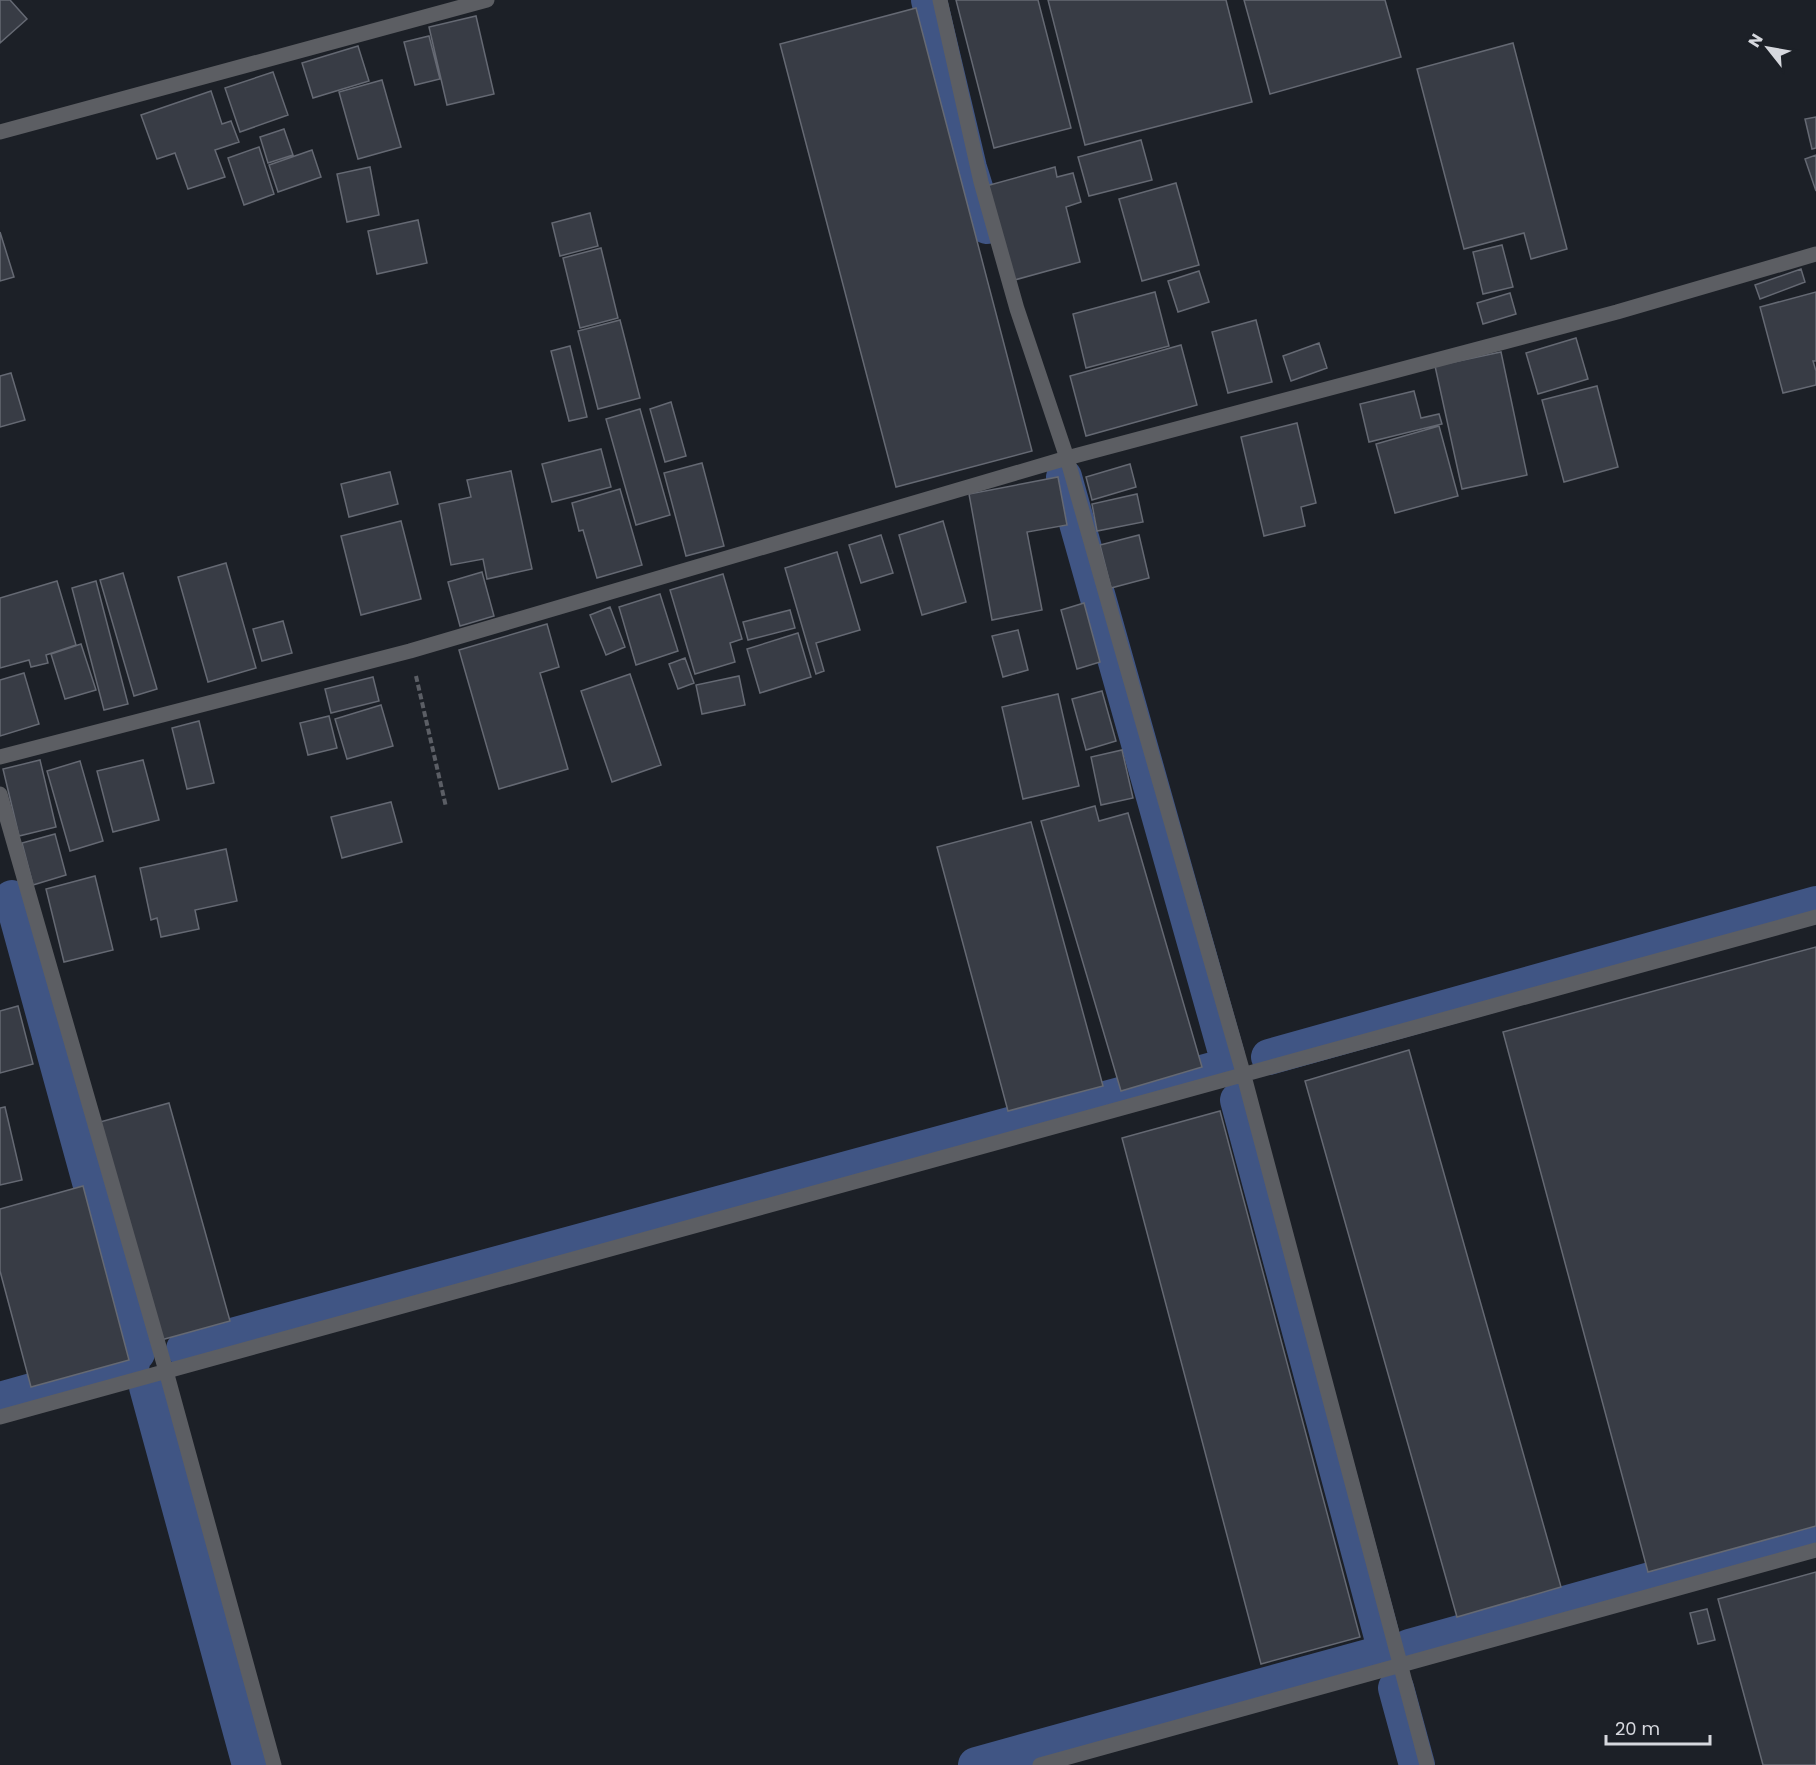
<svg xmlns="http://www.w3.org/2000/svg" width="1816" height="1765" font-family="Poppins,sans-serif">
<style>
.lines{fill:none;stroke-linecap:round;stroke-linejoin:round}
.canal{stroke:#405584;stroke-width:36}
.building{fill:#383c45;stroke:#656973;stroke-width:1.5}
.path{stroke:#5b5e65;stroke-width:4;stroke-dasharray:6 3;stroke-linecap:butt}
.street{stroke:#5c5e63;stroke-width:15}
</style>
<rect width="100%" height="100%" fill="#1c2027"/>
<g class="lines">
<path class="canal" d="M929,0L969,168L987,226
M1064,477L1227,1056
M12,898L137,1353
M1269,1057L1816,904
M184,1349L1216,1069
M147,1387L250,1765
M0,1400L132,1363
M1409,1647L1816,1534
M1396,1688L1417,1765
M976,1765L1386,1652L1238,1100"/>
</g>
<path class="building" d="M0,0H10L27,19L0,43Z
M956,0H1038L1071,128L994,148Z
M1048,0H1226L1252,102L1085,145Z
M1244,0H1385L1401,57L1270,94Z
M916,8L1032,451L896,487L780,44Z
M476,16L494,94L447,105L429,27Z
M429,36L440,79L415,85L404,42Z
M1513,43L1567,249L1531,259L1524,233L1464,249L1417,69Z
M358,46L369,81L313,98L302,63Z
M273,72L288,115L240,132L225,88Z
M382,80L401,147L358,159L339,92Z
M211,91L222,124L231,121L239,142L215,150L225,177L188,189L175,153L157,159L141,115Z
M1816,117V148L1812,149L1805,119Z
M284,129L293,155L268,163L260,137Z
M1141,140L1152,180L1089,196L1078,157Z
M259,147L274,194L244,205L228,158Z
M312,150L321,177L278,192L269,165Z
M1816,155V191L1805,159Z
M370,167L379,215L347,222L337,174Z
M1055,167L1057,177L1073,173L1081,202L1066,207L1080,262L1011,281L986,186Z
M1176,183L1199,265L1142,281L1119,199Z
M590,213L598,246L560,256L552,223Z
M418,220L427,263L377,274L368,231Z
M0,232L14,277L0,281Z
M1502,245L1513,287L1483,294L1473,252Z
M601,248L618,318L580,328L563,258Z
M1801,269L1805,282L1760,299L1755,285Z
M1199,271L1209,302L1178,312L1168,281Z
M1155,292L1169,346L1086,368L1073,314Z
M1816,292V361H1813L1816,371V385L1783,393L1760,307Z
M1510,293L1516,314L1483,324L1477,303Z
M620,320L640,398L598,409L578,331Z
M1256,320L1272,382L1228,393L1212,332Z
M1576,338L1588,379L1538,394L1526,353Z
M1319,343L1327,368L1291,381L1283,356Z
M1181,345L1197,405L1086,436L1070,376Z
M570,346L587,417L569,421L551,351Z
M1501,352L1527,475L1462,489L1435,366Z
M11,373L25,420L0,427V376Z
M1597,386L1618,467L1564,482L1542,400Z
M1414,391L1421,418L1439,414L1442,424L1369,442L1360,404Z
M671,402L686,456L665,462L650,409Z
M640,409L670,515L636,525L606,419Z
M1297,423L1316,503L1301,507L1305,526L1264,536L1241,437Z
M1439,426L1458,496L1395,513L1376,444Z
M601,449L611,487L552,502L542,464Z
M702,463L724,546L686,556L664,473Z
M1130,464L1136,487L1092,500L1086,477Z
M511,471L532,569L487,579L483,559L451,565L439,504L471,497L467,480Z
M390,472L398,504L349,517L341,484Z
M1058,477L1067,525L1027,532L1042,610L992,620L969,494Z
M620,489L642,565L597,578L583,530L579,531L572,503Z
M1137,494L1143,522L1097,531L1092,504Z
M401,521L421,599L361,615L341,536Z
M943,521L966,602L922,615L899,535Z
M881,535L893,573L861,583L849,545Z
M1139,535L1149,578L1111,588L1100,545Z
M837,552L860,630L816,643L824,671L816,674L785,568Z
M226,563L256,668L208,682L178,577Z
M482,572L494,616L460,626L448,582Z
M123,573L157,689L134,696L100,580Z
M723,574L742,639L730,643L735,662L695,674L670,590Z
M57,581L76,645L46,655L48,663L31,667L29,660L0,668V598Z
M96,581L128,704L104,710L72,588Z
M660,594L678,651L636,665L619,607Z
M1084,603L1100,662L1077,669L1061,610Z
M610,607L625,647L606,655L590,615Z
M790,610L795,628L748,640L743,622Z
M283,621L292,653L262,661L253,629Z
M547,624L559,667L540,673L568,769L499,789L459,650Z
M1018,630L1028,670L1003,677L992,636Z
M798,633L811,677L760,693L747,649Z
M81,644L96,690L65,699L51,654Z
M685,658L694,683L678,689L669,664Z
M24,673L39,724L0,736V680Z
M630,674L661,765L612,782L581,691Z
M739,676L745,705L702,714L696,685Z
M373,677L379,701L331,713L325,689Z
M1102,691L1116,741L1086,750L1072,699Z
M1058,694L1079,786L1023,799L1002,707Z
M381,705L393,746L347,759L335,719Z
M329,716L337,748L308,755L300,723Z
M199,721L214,783L187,789L172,728Z
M1122,750L1133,798L1101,805L1091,757Z
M40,760L56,827L19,836L3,769Z
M143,760L159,820L113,832L97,771Z
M80,761L103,841L70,851L47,771Z
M391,802L402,842L342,858L331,817Z
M1095,806L1099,821L1128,813L1202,1067L1121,1091L1041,821Z
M1031,822L1103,1086L1008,1111L937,847Z
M55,834L66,875L33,885L22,843Z
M226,849L237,901L195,910L199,929L161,937L157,918L151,920L140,868Z
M95,876L113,950L64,962L46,889Z
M1816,947V1526L1648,1572L1503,1032Z
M18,1006L33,1064L0,1073V1011Z
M1409,1050L1561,1587L1457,1617L1305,1081Z
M169,1103L230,1321L161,1340L100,1122Z
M5,1107L22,1180L0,1185V1108Z
M1220,1111L1360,1637L1261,1664L1122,1138Z
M83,1186L129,1360L31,1387L0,1271V1209Z
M1816,1572V1765H1763L1718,1599Z
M1707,1609L1715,1640L1698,1644L1690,1613Z"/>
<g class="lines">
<path class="path" d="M416,676L446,807"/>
<path class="street" d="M940,0L981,182L1017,309L1067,458L1244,1076L1427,1765
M0,132L487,0
M0,757L410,651L1067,458L1617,312L1816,254
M0,794L166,1371L274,1765
M0,1417L1816,917
M1040,1765L1816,1550"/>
</g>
<g transform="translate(1768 48) rotate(301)" stroke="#1c2027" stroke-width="4.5" paint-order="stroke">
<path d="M0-4.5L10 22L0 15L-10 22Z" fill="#d6d8de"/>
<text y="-9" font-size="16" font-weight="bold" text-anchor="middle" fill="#d6d8de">N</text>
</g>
<path d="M1606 1735v9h104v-9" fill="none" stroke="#d6d8de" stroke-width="3"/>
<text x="1615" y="1735" font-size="18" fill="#d6d8de" stroke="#1c2027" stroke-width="4.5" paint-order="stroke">20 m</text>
</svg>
